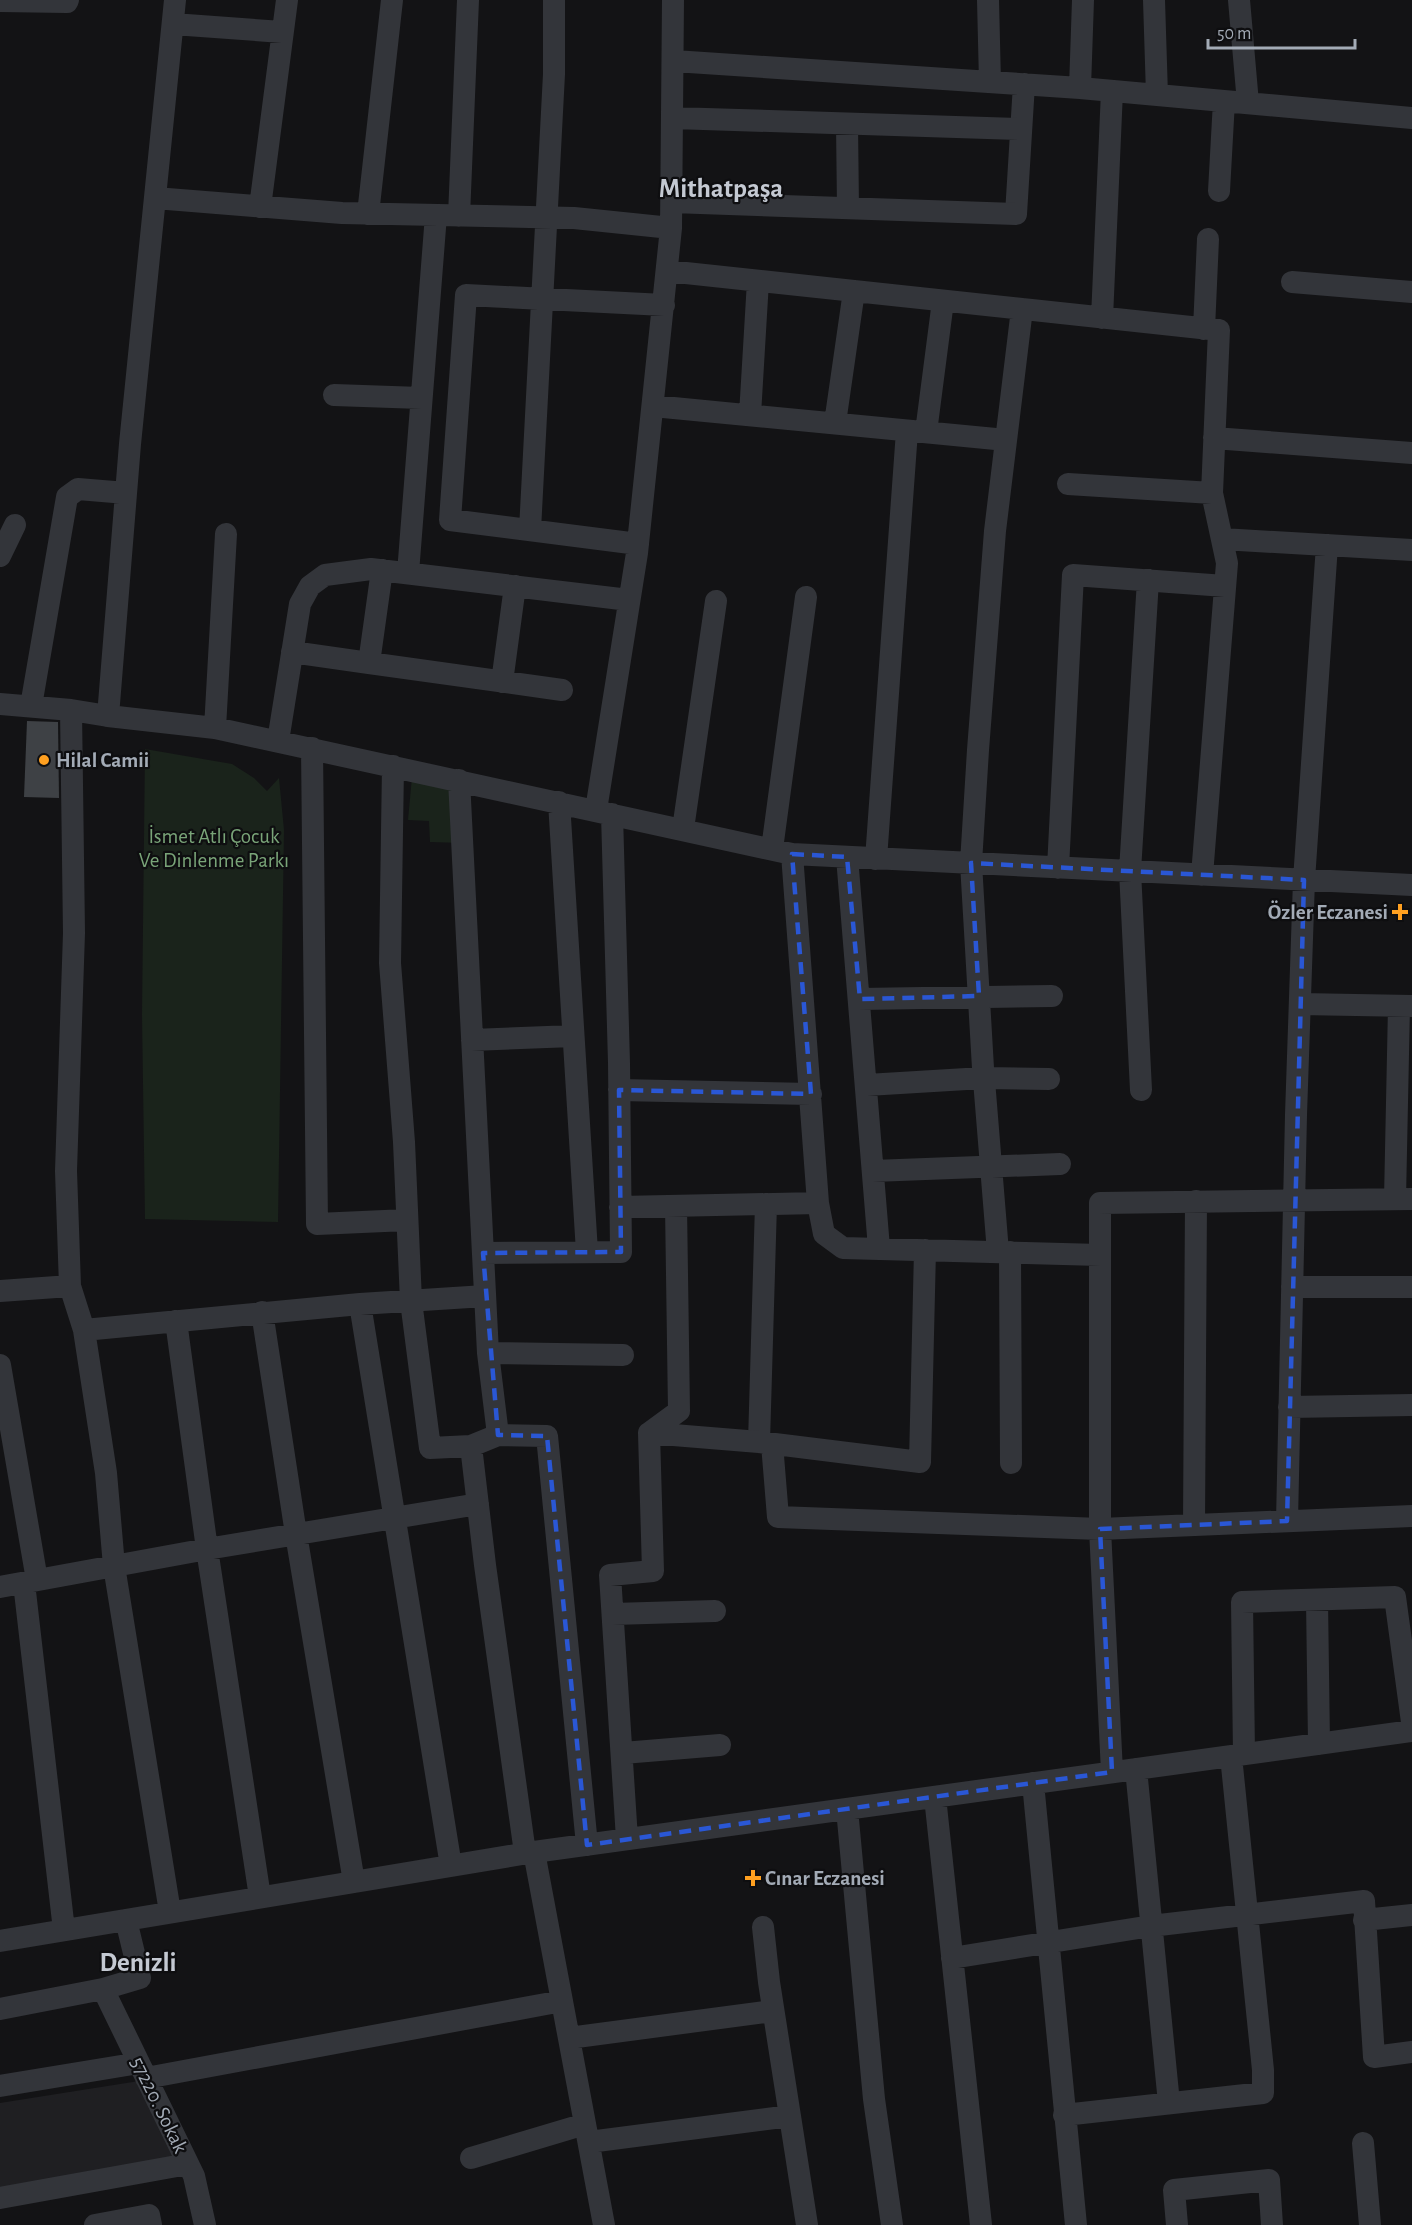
<svg xmlns="http://www.w3.org/2000/svg" width="1412" height="2225" font-family="'Alegreya Sans',sans-serif">
<style>
.built{fill:#1f1f22}
.green{fill:#1a231b}
.building{fill:#3e4145}
.lines{fill:none;stroke-linecap:round;stroke-linejoin:round}
.minor{stroke:#33353a;stroke-width:22}
.marked{fill:none;stroke:#2a57d5;stroke-width:4.5;stroke-dasharray:12 8;stroke-linejoin:round}
.poi-dot{fill:#ffa020;stroke:#0e0e10;stroke-width:2}
.labels{text-anchor:middle;dominant-baseline:central;stroke-width:4.5;stroke-linejoin:round;paint-order:stroke}
.poi-label{font-size:21px;font-weight:bold;fill:#a3abb6;stroke:#0e0e10;text-anchor:start}
.park-label{font-size:21px;fill:#79a478;stroke:#0e0e10}
.street-label{font-size:21px;fill:#a3abb6;stroke:#0e0e10}
.district-label{font-size:27px;font-weight:bold;fill:#c4c9d2;stroke:#0e0e10}
</style>
<rect width="100%" height="100%" fill="#131315"/>
<path class="built" d="M158,2078L174,2163L0,2192V2103Z"/>
<path class="green" d="M145,749L232,764L254,778L267,791L279,778L284,830L278,1222L145,1219L142,1015Z
M412,777L459,787L463,843L430,842L429,821L408,820Z"/>
<path class="building" d="M27,721L58,722L59,798L24,797Z"/>
<g class="lines">
<path class="minor" d="M988,0L990,82
M1154,0L1157,95
M1239,0L1248,103
M0,1L67,2L68,0
M173,24L282,32
M674,61L1080,88L1412,118
M1080,88L1083,0
M673,118L1021,129
M847,124L848,208
M1219,191L1224,101
M155,198L342,213L574,218L671,228
M672,202L1016,214L1024,84
M260,207L287,0
M368,214L392,0
M459,216L468,0
M667,271L1219,330L1212,493L1227,563L1202,875
M1292,282L1412,292
M1102,318L1112,91
M1204,329L1208,239
M334,395L421,398
M653,406L1006,440
M750,415L758,281
M835,423L854,291
M926,432L943,301
M1214,438L1412,453
M1068,484L1212,493
M530,530L554,74V0
M1222,539L1412,550
M638,544L450,520L466,295L664,305
M0,556L15,525
M382,570L369,663L562,690
M408,573L436,215
M292,652L369,663
M502,682L515,586
M0,704L71,710L108,716L215,728L792,854L1412,885
M31,706L67,497L78,489L126,493
M71,710L74,933L66,1171L70,1286L84,1330L106,1473L114,1566L170,1912
M108,716L130,444L175,0
M215,728L226,534
M278,741L300,604L310,586L325,575L371,569L629,600
M312,748L317,1224L407,1220
M393,766L390,963L404,1142L411,1301L430,1448L471,1446L498,1435L547,1436L587,1845
M459,780L488,1353L498,1435
M559,802L587,1252
M596,810L637,553L671,228L673,0
M683,829L716,601
M772,849L806,597
M792,854L818,1203
M847,857L879,1248
M876,859L907,431
M1058,868L1073,575L1225,586
M860,999L1052,996
M1300,1004L1412,1006
M472,1040L573,1036
M867,1085L983,1078L1049,1079
M619,1090L811,1094
M1141,1090L1130,871L1148,580
M873,1171L1060,1164
M1395,1199L1399,1006
M620,1207L818,1203L824,1234L843,1248L1100,1255
M998,1252L983,1068L971,863L978,750L995,531L1022,309
M1010,1252L1011,1463
M483,1253L621,1252L619,1063L612,814
M1292,1287H1412
M0,1291L70,1286
M360,1304L451,1866
M262,1312L296,1534L354,1882
M176,1321L207,1549L260,1897
M84,1330L360,1304L485,1296
M488,1353L623,1355
M0,1365L37,1580
M1289,1407L1412,1405
M649,1433L759,1442L920,1462L925,1250
M759,1442L766,1204
M772,1444L778,1517L1100,1529V1203L1412,1199
M471,1446L485,1565L525,1853
M1287,1521L1296,1115L1304,880L1327,545
M1194,1525L1196,1201
M24,1583L64,1930
M0,1587L207,1549L478,1504
M1317,1600L1319,1744
M613,1614L715,1611
M623,1753L720,1745
M1244,1754L1242,1602L1395,1597L1412,1722
M1136,1769L1169,2103
M1112,1772L1100,1529L1412,1516
M1033,1783L1076,2225
M935,1797L981,2225
M847,1809L874,2099L892,2225
M627,1839L610,1575L653,1571L649,1433L679,1411L676,1206
M534,1852L604,2225
M1364,1920L1412,1915
M763,1927L769,1982L807,2225
M0,1941L534,1852L1412,1731
M952,1958L1151,1926L1364,1901L1374,2057L1412,2052
M103,1989L194,2176L205,2225
M0,2009L103,1989L140,1978L126,1920
M569,2038L773,2011
M146,2078L562,2001
M0,2086L139,2063
M1064,2115L1263,2093V2070L1231,1756
M589,2142L790,2116
M1363,2143L1370,2225
M471,2158L585,2124
M0,2198L188,2164
M95,2225L149,2215L151,2225
M1177,2225L1174,2190L1269,2180L1272,2225"/>
</g>
<path class="marked" d="M792,854L847,857L860,999L979,996L971,863L1304,880L1287,1521L1100,1529L1112,1772L587,1845L547,1436L498,1435L483,1253L621,1252L619,1090L811,1094Z"/>
<g class="poi-dot">
<circle cx="44" cy="760" r="6"/>
<path d="M1397 903h6v6h6v6h-6v6h-6v-6h-6v-6h6z"/>
<path d="M750 1869h6v6h6v6h-6v6h-6v-6h-6v-6h6z"/>
</g>
<g class="labels">
<g class="poi-label">
<text x="56" y="760">Hilal Camii</text>
<text x="1388" y="912" text-anchor="end">Özler Eczanesi</text>
<text x="765" y="1878">Cınar Eczanesi</text>
</g>
<g class="park-label">
<text x="214" y="836">İsmet Atlı Çocuk<tspan x="214" dy="24">Ve Dinlenme Parkı</tspan></text>
</g>
<g class="street-label">
<text transform="translate(159 2105) rotate(64)">57220. Sokak</text>
</g>
<g class="district-label">
<text x="721" y="188">Mithatpaşa</text>
<text x="138" y="1962">Denizli</text>
</g>
</g>
<path d="M1208 39v9h147v-9" fill="none" stroke="#a3abb6" stroke-width="3"/>
<text x="1217" y="39" font-size="18" fill="#a3abb6" stroke="#0e0e10" stroke-width="4.5" paint-order="stroke">50 m</text>
</svg>
